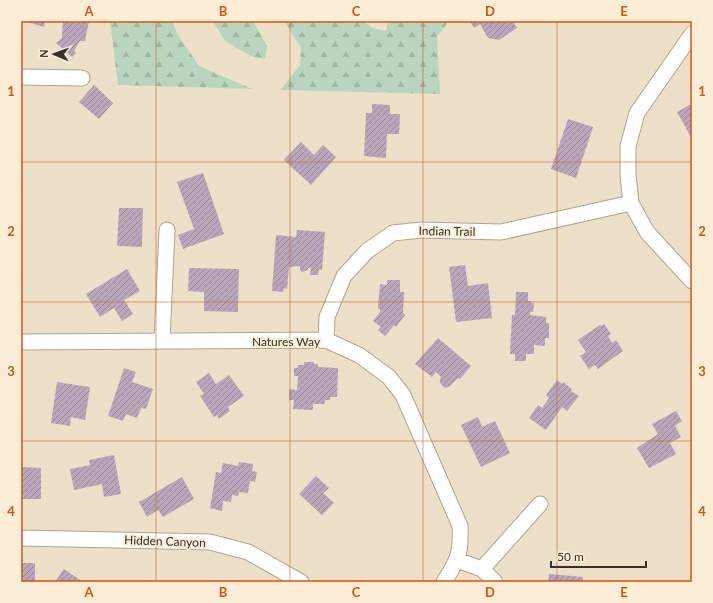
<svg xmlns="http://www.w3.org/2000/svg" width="713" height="603" font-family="Lato,sans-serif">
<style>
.forest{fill:url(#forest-firs)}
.building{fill:url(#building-hatch)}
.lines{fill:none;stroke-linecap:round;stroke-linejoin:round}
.minor-casing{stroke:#b0a48e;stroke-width:17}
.minor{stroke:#fff;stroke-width:15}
.grid{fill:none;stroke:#d6550f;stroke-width:1;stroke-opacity:0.55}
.labels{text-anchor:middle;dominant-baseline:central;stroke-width:4;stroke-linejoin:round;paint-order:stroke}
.street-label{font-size:12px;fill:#363128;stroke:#fbedd6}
.neatline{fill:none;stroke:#d6550f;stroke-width:1.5}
.grid-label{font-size:13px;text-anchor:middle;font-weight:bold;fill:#d6550f}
</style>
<defs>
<pattern id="forest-firs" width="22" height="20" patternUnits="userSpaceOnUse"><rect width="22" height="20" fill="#b9d5bf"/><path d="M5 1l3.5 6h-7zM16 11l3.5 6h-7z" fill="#a0b7a4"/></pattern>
<pattern id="building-hatch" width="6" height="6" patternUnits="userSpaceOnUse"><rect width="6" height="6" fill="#b9a7bb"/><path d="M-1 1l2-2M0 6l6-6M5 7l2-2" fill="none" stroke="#978998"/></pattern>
</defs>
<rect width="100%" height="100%" fill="#ede0c9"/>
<path class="forest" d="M110,21H172L178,35L199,66L252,89L118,85Z
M213,21H253L267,46L265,59L253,57L225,41Z
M284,21H363L373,28L386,31L388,21H449L437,37L440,94L281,90L300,65L301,48Z"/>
<path class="building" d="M24,21H45L44,27Z
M63,21H89L85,41H80L74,51L76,53L72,57L56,43L62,38Z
M470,21H513L517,28L499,40L488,38L480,24L474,28Z
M94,85L113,103L99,119L79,102Z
M372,104L390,105V114H400L399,134H387L386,158L364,156L366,113H372Z
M691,104L692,106V139L677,112Z
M568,119L593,127L576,178L551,169Z
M301,142L314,155L323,145L336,157L311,185L284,160Z
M203,173L224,234L183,249L178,235L194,229L177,182Z
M119,208H143L142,247L117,246Z
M297,230L325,232L322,270L319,269L318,275H310L311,268H308V270L302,272L300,270V266L289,267L287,289L284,288L283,292L272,291L276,235L296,237Z
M465,265L468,286L488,283L492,318L456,322L449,267Z
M189,268L239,269L238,312L204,311V292L188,291Z
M127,269L140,291L124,300L133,314L122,321L114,308L100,317L86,294Z
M387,280H400V292H404L403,313L405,315L396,327L394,325L385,336L378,330L381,327L373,321L380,312V309H378L380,284L387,285Z
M516,292H528V301H531V303H534L533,312H530V315L546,317V323H549V338H545V346L534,345V354H526V361H515V354H510L512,315H515Z
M604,324L611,334L608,336L612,343L616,340L623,351L598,369L595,365L589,369L580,356L586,352L578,340L600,325L601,326Z
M438,338L471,366L460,379L458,378L450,386L445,388L440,383V379L441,377L436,372L432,377L415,364Z
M304,362H314V364H318V367L338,368L337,397H330V400H325L324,404H313V410L293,409L294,400H289V389L297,390L298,376H294V368H298V365H304Z
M124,368L136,372L132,382L153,389L146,409L141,408L137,418L126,414L123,421L108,416Z
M209,373L216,384L229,375L244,396L228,407L230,411L219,419L217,415L214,417L200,396L204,394L196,382Z
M557,380L562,384L563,382L572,389L571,391L579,396L567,411L562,407L546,430L529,418L538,405L542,408L549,398L546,395Z
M57,382L90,387L85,420L71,417L70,426L51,423Z
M676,411L682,421L675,426L681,437L670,443L676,454L649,468L637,448L658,434L652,424Z
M478,417L482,427L495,421L510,453L481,467L461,425Z
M114,455L121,494L104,497L102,484L74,490L70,469L90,465L89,460Z
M239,462L253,464L252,471L257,472L255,482L250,481L248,493L239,492L238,496L232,495L231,502L223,501L222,511L210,508L216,472L221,473L223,463L238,466Z
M21,467L41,468V499H21Z
M316,476L329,488L323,493L334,503L322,515L299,494Z
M182,477L194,499L163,517L158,510L147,517L139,502Z
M21,563H35V582H21Z
M64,569L83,582H55Z
M549,574L583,577V582H548Z"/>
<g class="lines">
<g class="minor-casing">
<path id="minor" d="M692,34L637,113L628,146V175L631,203L647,232L692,281
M21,77L82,78
M326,340L327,317L344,276L367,251L393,233L421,230L501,232L631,203
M162,341L167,230
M21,342L326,340L359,355L389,377L403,395L460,526C461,554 459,558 444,582
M21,538L210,542L248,552L301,582
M457,560L482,569L495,582
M482,569L540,504"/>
</g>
<use href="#minor" class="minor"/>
</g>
<path class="grid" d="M156,21V582M290,21V582M423,21V582M557,21V582M21,162H692M21,302H692M21,441H692"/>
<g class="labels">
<g class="street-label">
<text transform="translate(447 231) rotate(1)">Indian Trail</text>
<text x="286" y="341">Natures Way</text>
<text transform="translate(165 541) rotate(2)">Hidden Canyon</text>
</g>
</g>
<rect width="713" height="603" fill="none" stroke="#fbedd6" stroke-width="44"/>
<g transform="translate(54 54) rotate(272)" stroke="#fbedd6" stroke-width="3" paint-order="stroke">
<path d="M0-3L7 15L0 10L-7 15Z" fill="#363128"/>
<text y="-6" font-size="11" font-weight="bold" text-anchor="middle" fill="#363128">N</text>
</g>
<path d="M551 561v6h95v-6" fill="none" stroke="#363128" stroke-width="2"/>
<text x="557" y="561" font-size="12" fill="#363128" stroke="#fbedd6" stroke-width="3" paint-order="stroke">50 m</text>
<rect x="22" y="22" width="669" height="559" class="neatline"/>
<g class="grid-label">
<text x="89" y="16">A</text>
<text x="223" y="16">B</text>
<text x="356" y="16">C</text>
<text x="490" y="16">D</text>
<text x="624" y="16">E</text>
<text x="11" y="96">1</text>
<text x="702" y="96">1</text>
<text x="11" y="236">2</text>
<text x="702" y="236">2</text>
<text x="11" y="376">3</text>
<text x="702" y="376">3</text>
<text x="11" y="516">4</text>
<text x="702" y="516">4</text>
<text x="89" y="597">A</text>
<text x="223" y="597">B</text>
<text x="356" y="597">C</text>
<text x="490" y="597">D</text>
<text x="624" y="597">E</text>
</g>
</svg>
